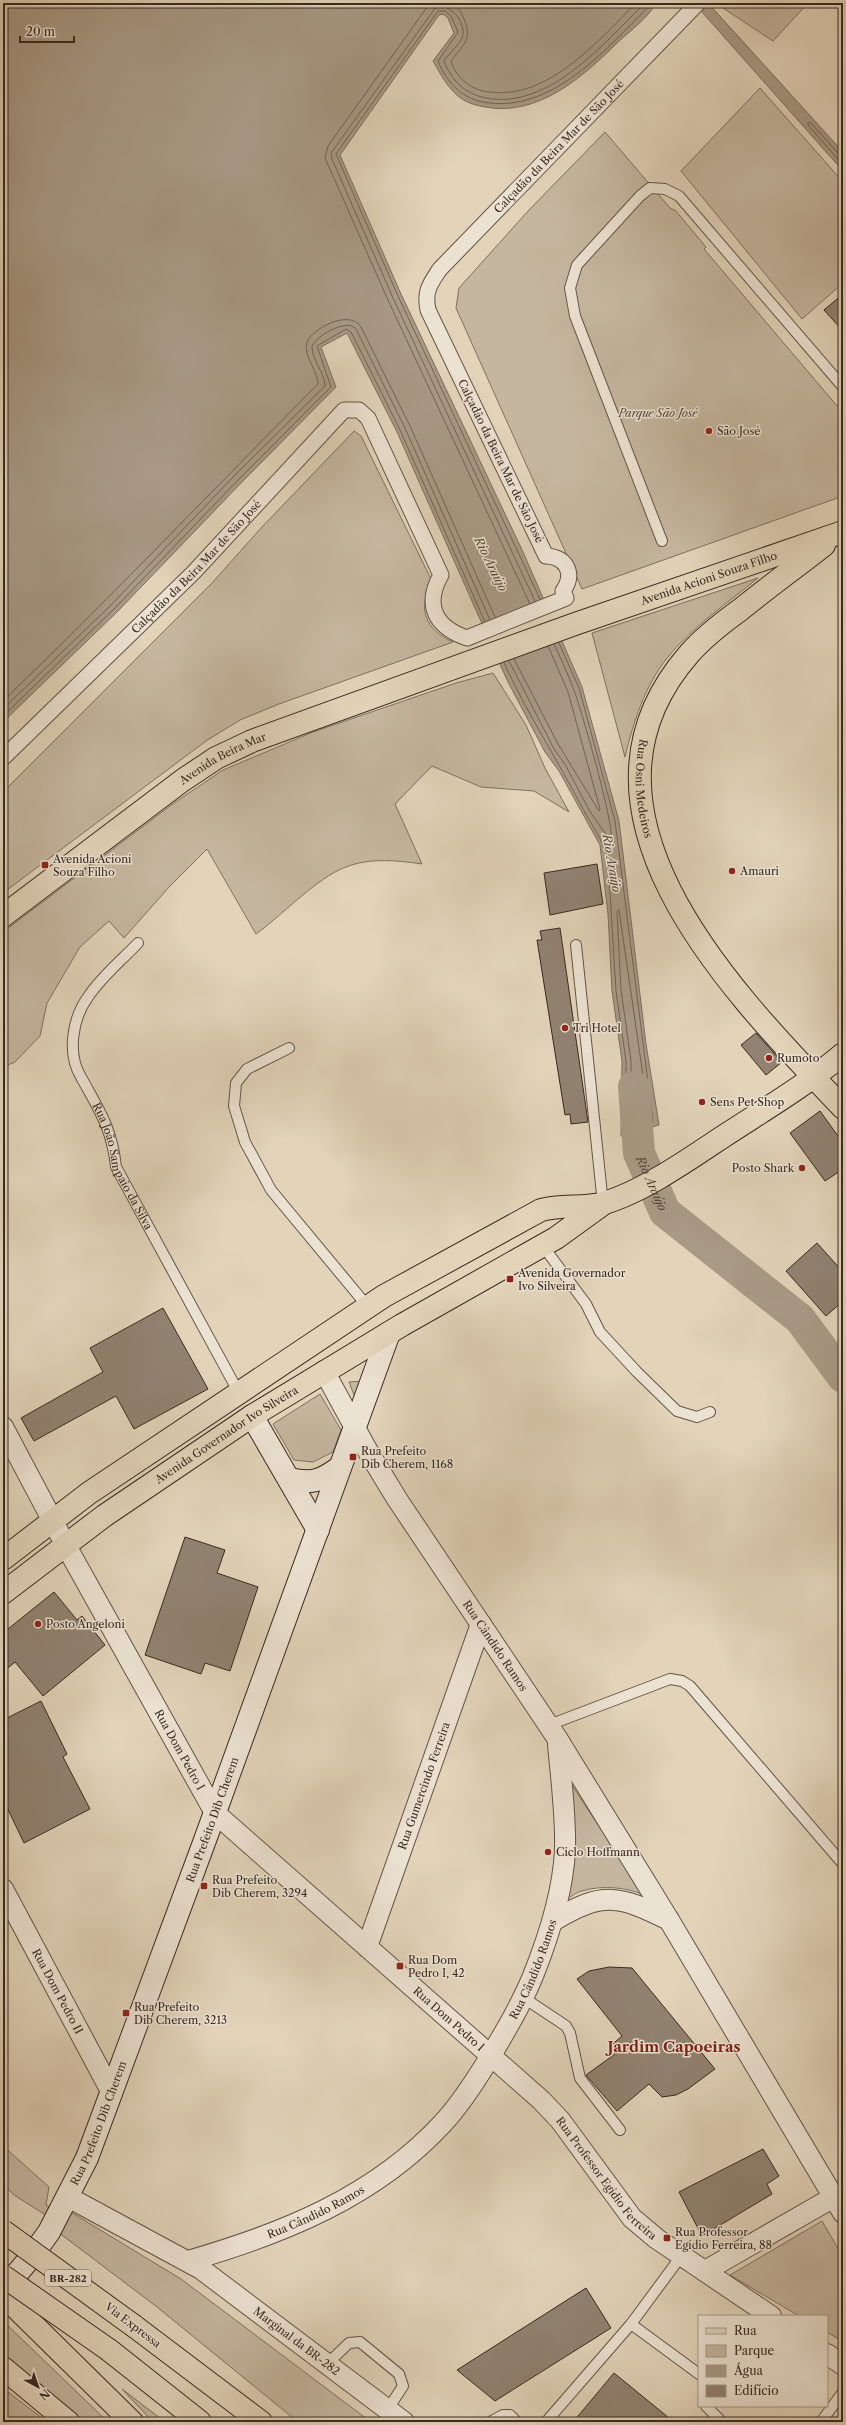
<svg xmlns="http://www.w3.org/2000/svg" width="846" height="2425" font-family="'Libre Caslon Text',serif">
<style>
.green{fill:#c5b69f;stroke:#7f7060}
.water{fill:#a99a86;stroke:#7c6d5e}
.pier{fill:#e2d3b9}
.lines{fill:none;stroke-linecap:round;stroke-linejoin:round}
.shore{stroke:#716254;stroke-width:1}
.river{stroke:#a99a86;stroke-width:32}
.building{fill:#918271;stroke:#392a22}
.service-casing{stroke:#635448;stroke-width:12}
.pedestrian-casing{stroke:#635448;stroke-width:17}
.minor-casing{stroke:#635448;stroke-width:22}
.secondary-casing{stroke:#392a22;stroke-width:24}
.primary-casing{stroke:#392a22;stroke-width:24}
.motorway-casing{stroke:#392a22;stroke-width:24}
.service{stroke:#ece2d2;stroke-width:10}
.pedestrian{stroke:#ece2d2;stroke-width:15}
.minor{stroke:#ece2d2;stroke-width:20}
.secondary{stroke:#ece2d2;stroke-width:22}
.primary{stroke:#e2d3b9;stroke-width:22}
.motorway{stroke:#e2d3b9;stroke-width:22}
.motorway-bridge-casing{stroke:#392a22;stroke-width:24;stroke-linecap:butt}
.motorway-bridge{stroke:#e2d3b9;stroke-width:22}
.poi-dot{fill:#8f2418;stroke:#ece2d2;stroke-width:1.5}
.labels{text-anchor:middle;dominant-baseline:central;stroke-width:3;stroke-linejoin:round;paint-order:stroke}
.shield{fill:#ece2d2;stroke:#6f6157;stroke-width:1}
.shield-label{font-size:10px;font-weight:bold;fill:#392a22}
.street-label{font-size:11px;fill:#392a22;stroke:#ece2d2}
.park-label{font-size:11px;font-style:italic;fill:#55463b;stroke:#ece2d2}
.poi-label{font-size:11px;fill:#392a22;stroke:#ece2d2;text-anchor:start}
.water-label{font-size:12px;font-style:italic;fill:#55463b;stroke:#ece2d2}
.district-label{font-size:15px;font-weight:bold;fill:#7a1f14;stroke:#ece2d2}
</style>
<rect width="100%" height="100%" fill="#e2d3b9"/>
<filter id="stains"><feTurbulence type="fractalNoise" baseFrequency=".005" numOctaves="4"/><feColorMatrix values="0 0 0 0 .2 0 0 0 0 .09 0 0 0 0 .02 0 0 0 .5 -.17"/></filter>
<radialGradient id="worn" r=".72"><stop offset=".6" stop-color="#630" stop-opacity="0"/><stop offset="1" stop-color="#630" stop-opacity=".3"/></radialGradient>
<path class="green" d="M727,3H808L773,41L723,8Z
M760,88L843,182V283L802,319L681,171Z
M605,132L670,208L676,211L706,247L704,249L843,413V496L582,589L456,308L459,288L529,210Z
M354,431L361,436L432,581C417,608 425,630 453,642L279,704L240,720L206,741L3,893V792L213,582L261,528Z
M758,578C728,603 693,626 668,657C645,685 633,723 625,757L592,633Z
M493,673L526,725L545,768L569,812L534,791L481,787L432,766L395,804L422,864C395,860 365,857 339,870C312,883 282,915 256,934L207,849L170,886L124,938L109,921L80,947L47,1003L40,1036L15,1062L3,1067V932L174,803L223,770L313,732L456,683Z
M365,1381L357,1403L349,1382Z
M320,1394L341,1430L333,1452L313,1462L294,1460L273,1424Z
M564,1773L644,1895C626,1887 601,1885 582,1891C576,1892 571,1897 566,1900Z
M3,2146L49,2187L46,2205L56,2211L52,2219L14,2195L3,2184Z
M69,2211L181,2279L371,2422H298L157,2307L58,2232Z
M822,2221L843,2257V2342L827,2332V2316H799L730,2275Z
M3,2321L108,2422H77L3,2360Z
M3,2388L47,2422H3Z
M122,2389L165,2422H153Z"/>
<path class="water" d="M3,3H656C649,17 630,31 618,42C583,77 538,117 485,107C473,105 461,101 453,91C444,82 439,71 433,61L454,33L448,18L443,14L439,15L340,155L401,294L523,552L582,687L619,821L646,1044L659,1125L621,1136L622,1061L612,991L608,914L600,845L559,771L545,752L507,680L397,432L347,333L321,347L336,387L243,481L118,611L3,722Z
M694,3H708L843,152V171Z"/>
<path class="pier" d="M546,600L564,640L498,664L480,624Z"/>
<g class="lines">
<path class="shore" d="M430,3L328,146L325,158L388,300L530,604
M453,3C459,8 461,12 464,19C473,40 463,45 451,61C455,76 469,88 483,91C545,104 597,42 636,3
M843,154L838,153L810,122L808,123V125L843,165
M540,599L398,296L336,154L438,11H445L451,16L458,32L438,61C446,81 461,98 483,102C552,115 608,47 652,3
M535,601L393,298L332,159L331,153L436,7C450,3 465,21 463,35C461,44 449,53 444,61C451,80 465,94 486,98C549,110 604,43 645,3
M514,659L558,744L599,811L600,809L568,692L548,646
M509,661L553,747L566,766L589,810L611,842C616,829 581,709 574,690C568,674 561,659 554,644
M504,663C527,713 557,759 583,809C593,828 603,839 608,861L616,991L626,1061V1128L628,1130L653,1122L615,821L579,688L559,643
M3,701C110,598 213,490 318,384C318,371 303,356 307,342C311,330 349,308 361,327L410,426L495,617
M3,709L111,605L236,474L325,386C325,373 312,360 312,347C313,338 347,317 356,329L405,428L490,620
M3,716L115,608L240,478L331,387L317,346L346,329L351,332L400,430L485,622
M619,910L649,1117L633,1123L631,1121V1061L621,990L617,912Z"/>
<path class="river" id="s1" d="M634,1087L639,1153L665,1212L800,1319L843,1377"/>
</g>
<path class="building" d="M843,294V331L824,310Z
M597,864L603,904L550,915L544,873Z
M560,928L588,1122L571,1124L570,1114L565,1115L537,940H542L540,931Z
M756,1033L782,1062L766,1075L741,1045Z
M820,1111L843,1143V1169L825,1181L790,1133Z
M817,1243L843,1272V1301L826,1316L786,1271Z
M163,1308L208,1389L134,1429L116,1396L34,1441L21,1418L103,1372L90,1348Z
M185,1537L225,1550L217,1573L258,1587L230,1671L205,1663L201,1674L145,1655Z
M54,1592L77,1620L82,1616L105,1645L43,1696L15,1662L3,1672V1633Z
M41,1701L67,1754L63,1757L90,1809L24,1843L3,1799V1720Z
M609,1967L632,1968L715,2069L688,2089L676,2095L662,2097L649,2084L617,2111L586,2075L615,2054L609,2047L622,2036L577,1979L589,1971Z
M763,2149L779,2176L767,2184L772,2194L702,2236L679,2192Z
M586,2288L611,2328L495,2401L457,2370Z
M614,2373L674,2422H573Z"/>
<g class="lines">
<g class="service-casing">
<g id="service">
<path d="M662,541L575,316L570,288L577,265L640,196L650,188L665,189L679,196L843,387"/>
<path id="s2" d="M138,943C122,960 101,977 88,997C72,1019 67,1054 81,1077C99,1110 112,1128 116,1167L239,1393"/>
<path d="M576,945L603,1204"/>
<path d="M289,1048L247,1069L236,1083L234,1106L245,1142L271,1190L368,1307"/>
<path d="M543,1246L586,1304L600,1332L637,1372L677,1411L697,1417L710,1412"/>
<path d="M549,1725L670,1679L682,1681L690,1686L843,1864"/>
<path d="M524,1998L566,2026L570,2033L580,2078L620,2130"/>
<path d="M631,2324L699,2374"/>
<path d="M327,2364L349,2343L360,2342L399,2374L403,2386L388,2409"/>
<path d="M706,2406L722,2422"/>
<path d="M490,2422L503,2415H510L517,2422"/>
<path d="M546,2422L631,2324L682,2255"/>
<path d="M821,2422L843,2392"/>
</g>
</g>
<g class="pedestrian-casing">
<g id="pedestrian">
<path id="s3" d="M3,758L194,572L344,410H359L368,418L441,575C424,605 435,627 467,638L566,598L563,591C575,574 567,557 546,556L428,310C424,291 430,284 440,269L698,3"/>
</g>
</g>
<g class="minor-casing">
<g id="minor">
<path id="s4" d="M324,1371L366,1448L397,1499L557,1738L669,1920L843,2213"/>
<path id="s5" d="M3,1427L65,1544L215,1813L541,2100L560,2120L632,2218L657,2239L771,2316"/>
<path id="s6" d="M3,1889L112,2093"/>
<path d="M553,1921C603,1891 618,1895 669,1920"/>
<path id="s7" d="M367,1947L481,1624"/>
<path id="s8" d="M68,2197L201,2269L404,2422"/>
<path id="s9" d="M188,2261C282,2234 375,2197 443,2123C461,2104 476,2080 490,2057C506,2030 521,2005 533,1976C549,1936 563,1893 565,1850C566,1814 561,1779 558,1744"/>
<path d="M705,2271L834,2197"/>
<path d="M827,2354L843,2365"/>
</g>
</g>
<g class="secondary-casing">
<g id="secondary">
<path d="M252,1416L318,1530"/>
<path d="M289,1479C313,1484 321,1481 340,1467"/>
<path id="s10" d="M3,2290L31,2257L49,2232L87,2158L205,1840L389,1333"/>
</g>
</g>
<g class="primary-casing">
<g id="primary">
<path id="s11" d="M824,545C796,567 767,588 740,610C722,623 703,638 689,654C551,812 736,996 843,1108"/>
<path id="s12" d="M3,916L183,780L216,758L252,741L575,624L843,532"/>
<path d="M3,1559L89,1493L384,1296L541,1210C562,1204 584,1209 604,1203C642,1192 688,1160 721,1138C762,1111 805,1086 843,1054"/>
<path id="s13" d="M3,1593L104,1516L252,1416L402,1325L556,1238L603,1204"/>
<path d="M3,2368L68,2422"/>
</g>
</g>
<g class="motorway-casing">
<path id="motorway" d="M3,2295L132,2422
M134,2326L261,2422
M109,2350L200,2422"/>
</g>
<use href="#service" class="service"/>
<use href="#pedestrian" class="pedestrian"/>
<use href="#minor" class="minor"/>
<use href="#secondary" class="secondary"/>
<use href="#primary" class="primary"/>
<use href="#motorway" class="motorway"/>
<g class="motorway-bridge-casing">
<path id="motorway-bridge" d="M3,2231L134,2326
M3,2276L109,2350"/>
</g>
<use href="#motorway-bridge" class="motorway-bridge"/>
</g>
<g class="poi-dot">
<circle cx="709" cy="431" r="4"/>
<rect x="41" y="861" width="8" height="8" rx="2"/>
<circle cx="732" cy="871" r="4"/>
<circle cx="565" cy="1028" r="4"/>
<circle cx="769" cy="1058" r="4"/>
<circle cx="702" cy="1102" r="4"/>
<circle cx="802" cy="1168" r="4"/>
<rect x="506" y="1275" width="8" height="8" rx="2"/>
<rect x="349" y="1453" width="8" height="8" rx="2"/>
<circle cx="38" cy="1624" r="4"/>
<circle cx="548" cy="1852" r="4"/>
<rect x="200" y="1882" width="8" height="8" rx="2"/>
<rect x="396" y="1962" width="8" height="8" rx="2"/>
<rect x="122" y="2009" width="8" height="8" rx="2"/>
<rect x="663" y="2234" width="8" height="8" rx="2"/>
</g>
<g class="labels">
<rect class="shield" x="45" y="2270" width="46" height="16" rx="3"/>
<g class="shield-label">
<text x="68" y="2278">BR-282</text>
</g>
<g class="street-label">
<text stroke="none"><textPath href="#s3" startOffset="1421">Calçadão da Beira Mar de São José</textPath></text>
<text transform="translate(501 461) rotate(64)">Calçadão da Beira Mar de São José</text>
<text stroke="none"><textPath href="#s3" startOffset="272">Calçadão da Beira Mar de São José</textPath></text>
<text stroke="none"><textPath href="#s12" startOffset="790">Avenida Acioni Souza Filho</textPath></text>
<text stroke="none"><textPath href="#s12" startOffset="271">Avenida Beira Mar</textPath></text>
<text stroke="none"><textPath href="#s11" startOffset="321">Rua Osni Medeiros</textPath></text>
<text stroke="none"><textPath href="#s2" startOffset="257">Rua João Sampaio da Silva</textPath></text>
<text stroke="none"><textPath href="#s13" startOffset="274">Avenida Governador Ivo Silveira</textPath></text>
<text stroke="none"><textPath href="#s4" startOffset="324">Rua Cândido Ramos</textPath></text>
<text stroke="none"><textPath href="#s5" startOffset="368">Rua Dom Pedro I</textPath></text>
<text stroke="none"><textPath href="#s7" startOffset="171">Rua Gumercindo Ferreira</textPath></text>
<text stroke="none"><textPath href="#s10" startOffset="518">Rua Prefeito Dib Cherem</textPath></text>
<text stroke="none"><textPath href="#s9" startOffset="473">Rua Cândido Ramos</textPath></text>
<text stroke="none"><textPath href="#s6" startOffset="116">Rua Dom Pedro II</textPath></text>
<text stroke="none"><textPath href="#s5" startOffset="752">Rua Dom Pedro I</textPath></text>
<text stroke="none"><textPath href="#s10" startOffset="194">Rua Prefeito Dib Cherem</textPath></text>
<text stroke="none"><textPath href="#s5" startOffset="977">Rua Professor Egídio Ferreira</textPath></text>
<text stroke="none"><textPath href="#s9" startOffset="137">Rua Cândido Ramos</textPath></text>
<text transform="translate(133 2325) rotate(37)">Via Expressa</text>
<text stroke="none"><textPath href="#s8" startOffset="271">Marginal da BR-282</textPath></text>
</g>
<g class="park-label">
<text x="658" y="413">Parque São José</text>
</g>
<g class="poi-label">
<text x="717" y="431">São José</text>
<text x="53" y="859">Avenida Acioni<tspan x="53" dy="13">Souza Filho</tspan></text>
<text x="740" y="871">Amauri</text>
<text x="573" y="1028">Tri Hotel</text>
<text x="777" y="1058">Rumoto</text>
<text x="710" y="1102">Sens Pet Shop</text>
<text x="794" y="1168" text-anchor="end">Posto Shark</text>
<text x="518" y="1273">Avenida Governador<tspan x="518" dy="13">Ivo Silveira</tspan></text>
<text x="361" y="1451">Rua Prefeito<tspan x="361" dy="13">Dib Cherem, 1168</tspan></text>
<text x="46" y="1624">Posto Angeloni</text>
<text x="556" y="1852">Ciclo Hoffmann</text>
<text x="212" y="1880">Rua Prefeito<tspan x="212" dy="13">Dib Cherem, 3294</tspan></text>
<text x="408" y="1960">Rua Dom<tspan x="408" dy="13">Pedro I, 42</tspan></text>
<text x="134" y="2007">Rua Prefeito<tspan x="134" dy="13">Dib Cherem, 3213</tspan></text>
<text x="675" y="2232">Rua Professor<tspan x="675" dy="13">Egídio Ferreira, 88</tspan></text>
</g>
<g class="water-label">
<text transform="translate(491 564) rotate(64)">Rio Araújo</text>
<text transform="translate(612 863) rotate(80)">Rio Araújo</text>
<text stroke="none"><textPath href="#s1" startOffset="99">Rio Araújo</textPath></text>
</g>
<g class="district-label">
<text x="674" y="2046">Jardim Capoeiras</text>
</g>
</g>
<rect width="846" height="2425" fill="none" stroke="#e2d3b9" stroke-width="16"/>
<rect x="4" y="4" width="838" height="2417" fill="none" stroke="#392a22" stroke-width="2"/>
<rect x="8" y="8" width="830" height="2409" fill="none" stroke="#392a22"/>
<rect x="698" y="2315" width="130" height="92" fill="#ece2d2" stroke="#a4988c"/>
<rect x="706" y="2328" width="20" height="6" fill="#e2d3b9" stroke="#a4988c"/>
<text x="734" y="2335" font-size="12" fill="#392a22">Rua</text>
<rect x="706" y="2345" width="20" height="12" fill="#c5b69f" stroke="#a4988c"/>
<text x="734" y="2355" font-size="12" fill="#392a22">Parque</text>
<rect x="706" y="2365" width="20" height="12" fill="#a99a86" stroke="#a4988c"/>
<text x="734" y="2375" font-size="12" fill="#392a22">Água</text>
<rect x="706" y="2385" width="20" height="12" fill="#918271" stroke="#a4988c"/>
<text x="734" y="2395" font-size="12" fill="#392a22">Edifício</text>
<g transform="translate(38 2387) rotate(140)" stroke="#ece2d2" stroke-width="3" paint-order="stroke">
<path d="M0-3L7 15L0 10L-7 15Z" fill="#392a22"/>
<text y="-6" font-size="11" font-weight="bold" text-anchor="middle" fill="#392a22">N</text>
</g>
<path d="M20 36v6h54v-6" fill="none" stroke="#392a22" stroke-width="2"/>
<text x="26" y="36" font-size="12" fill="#392a22" stroke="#ece2d2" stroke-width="3" paint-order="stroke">20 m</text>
<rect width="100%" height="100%" filter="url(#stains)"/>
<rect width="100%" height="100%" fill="url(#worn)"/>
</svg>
